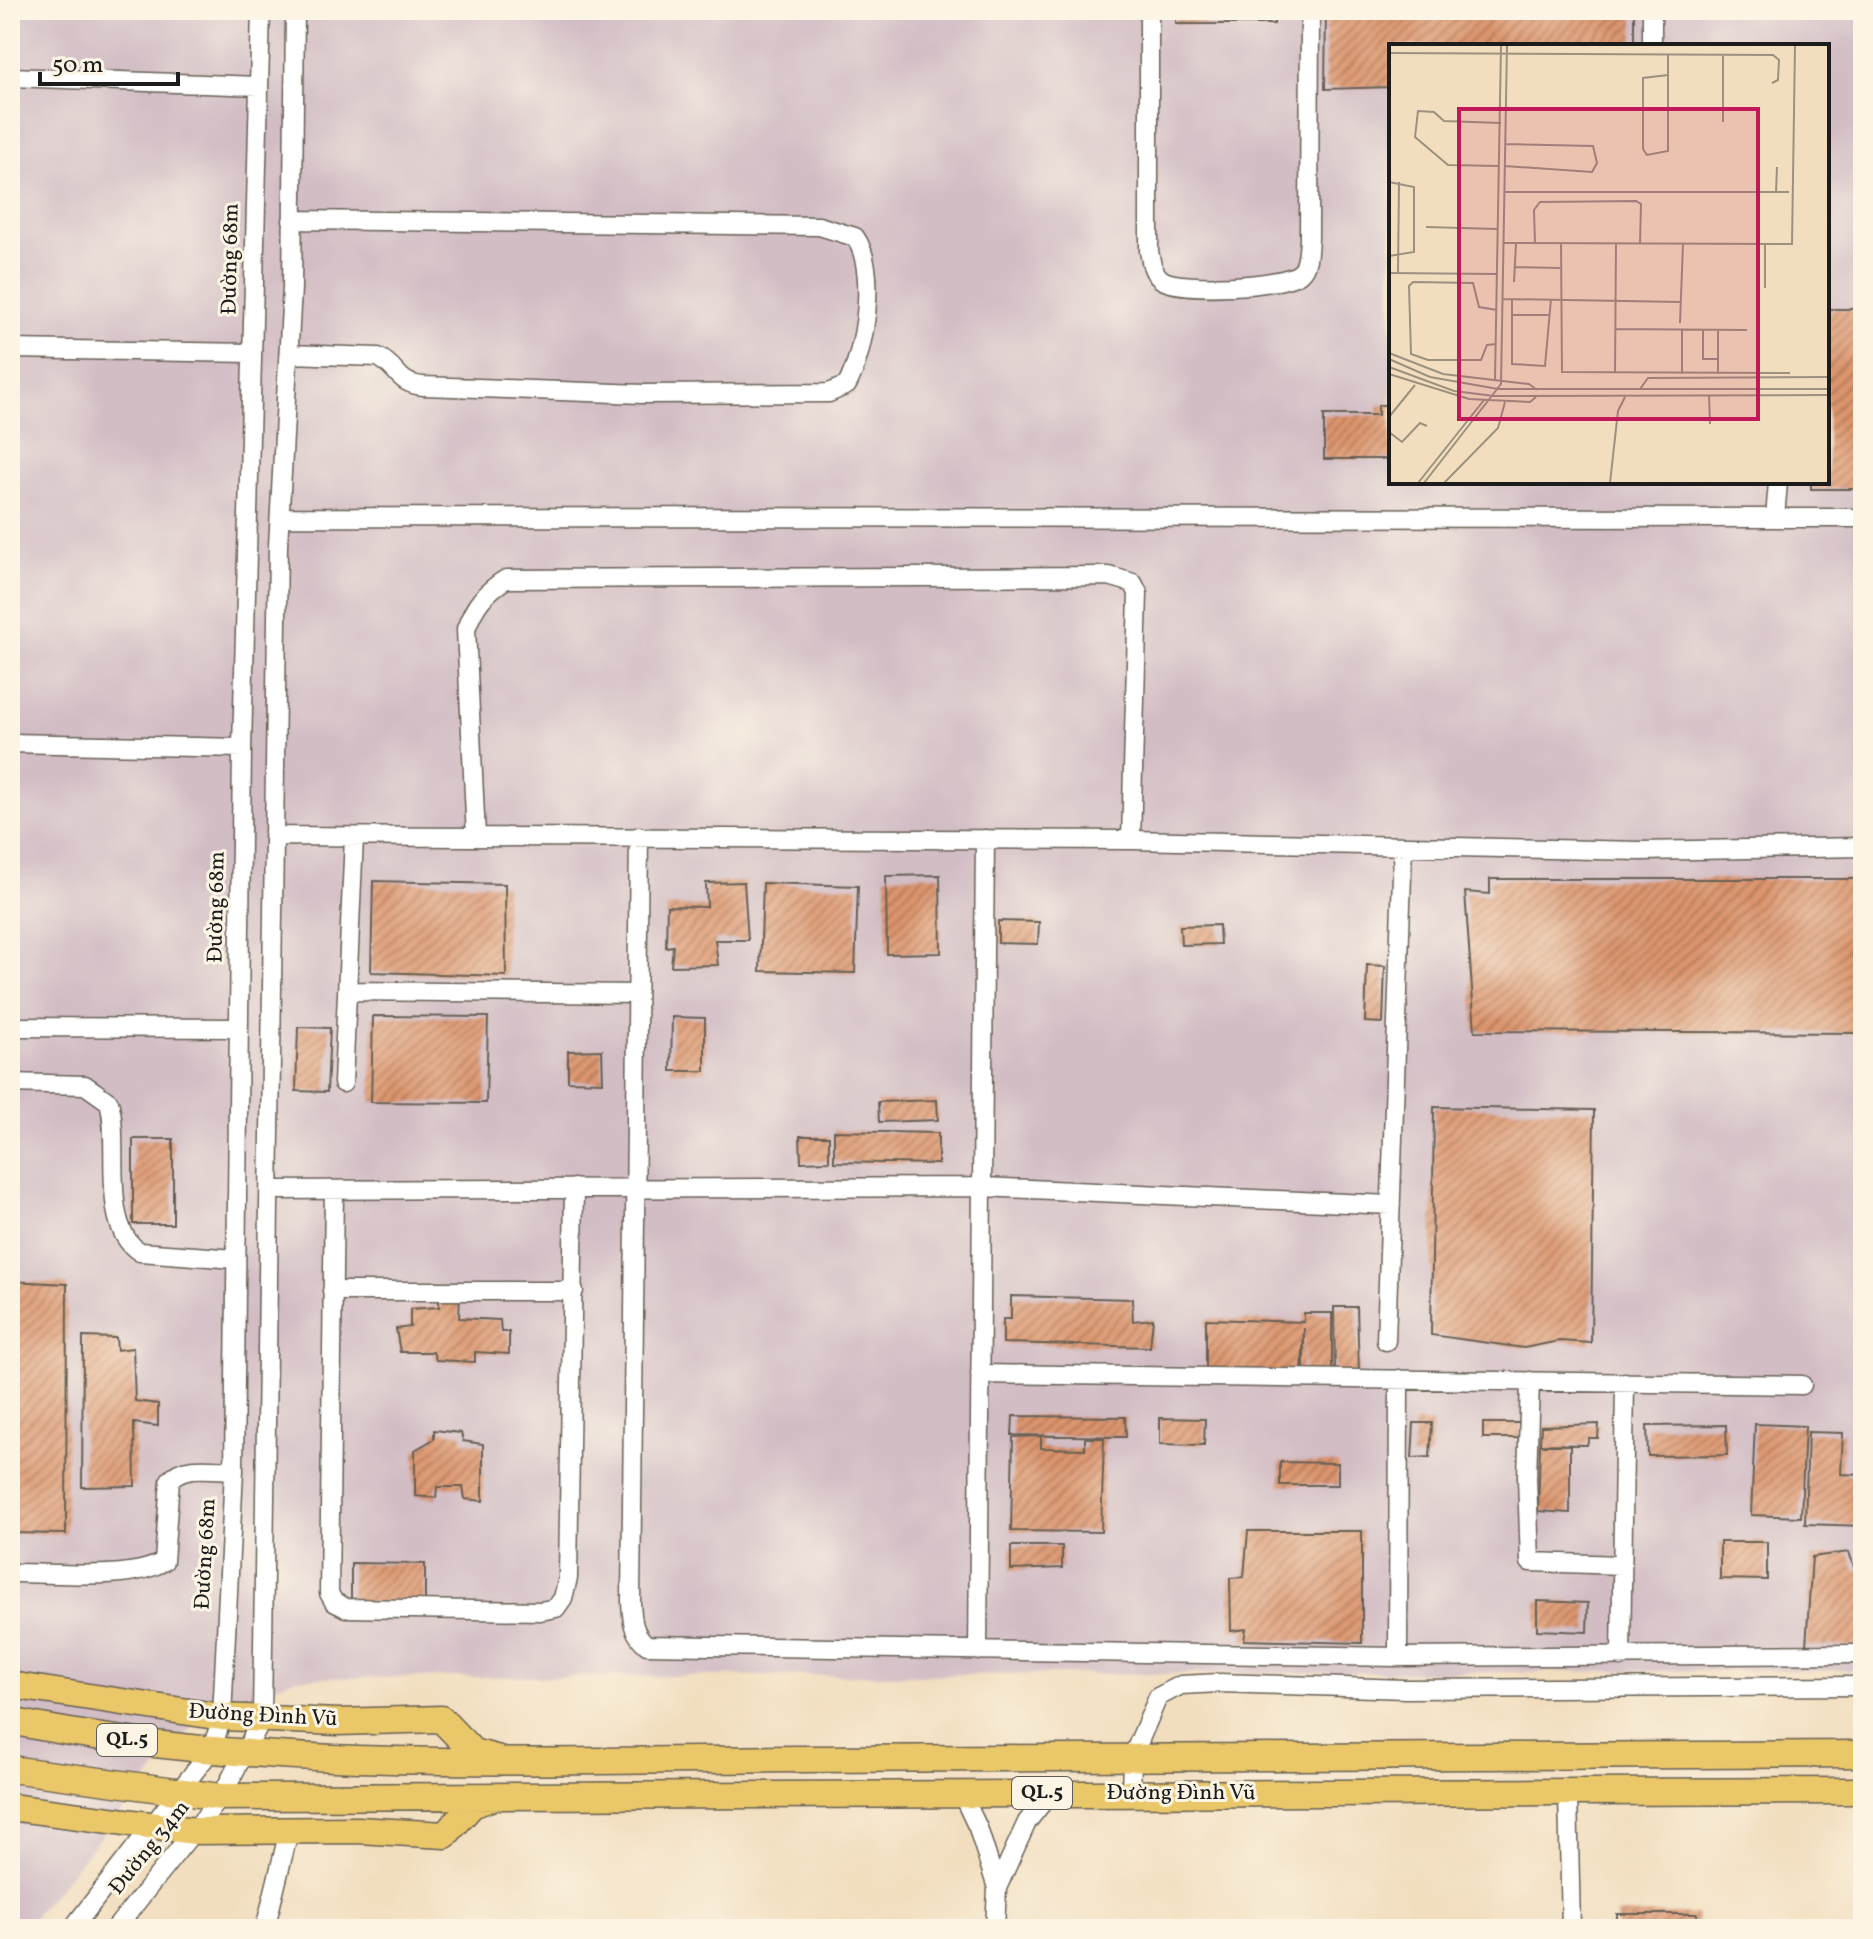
<svg xmlns="http://www.w3.org/2000/svg" width="1873" height="1939" font-family="Vollkorn,serif">
<style>
.industrial{fill:#d2bdc5;fill-rule:evenodd}
.building{fill:url(#building-hatch)}
.lines{fill:none;stroke-linecap:round;stroke-linejoin:round}
.minor-casing{stroke:#676055;stroke-width:21}
.highway-casing{stroke:#676055;stroke-width:29}
.minor{stroke:#fff;stroke-width:18}
.highway{stroke:#eac769;stroke-width:26}
.labels{text-anchor:middle;dominant-baseline:central;stroke-width:6;stroke-linejoin:round;paint-order:stroke}
.shield{fill:#fcf5e5;stroke:#5f5d58;stroke-width:2}
.shield-label{font-size:20px;font-weight:bold;fill:#1c1c1c}
.street-label{font-size:22px;fill:#1c1c1c;stroke:#fcf5e5}
.inset-road{fill:none;stroke:#9c907e;stroke-width:2}
.view{fill:#c2185b;fill-opacity:0.15;stroke:#c2185b;stroke-width:4}
.inset-edge{fill:none;stroke:#1c1c1c;stroke-width:4}
</style>
<defs>
<pattern id="building-hatch" width="6" height="6" patternUnits="userSpaceOnUse" patternTransform="scale(2)"><rect width="6" height="6" fill="#db946d"/><path d="M-1 1l2-2M0 6l6-6M5 7l2-2" fill="none" stroke="#b17859"/></pattern>
</defs>
<rect width="100%" height="100%" fill="#fcf5e5"/>
<filter id="ink" filterUnits="userSpaceOnUse"><feTurbulence type="fractalNoise" baseFrequency=".0125" numOctaves="2"/><feDisplacementMap in="SourceGraphic" scale="16" xChannelSelector="R" yChannelSelector="G"/><feConvolveMatrix kernelMatrix="1 2 1 2 8 2 1 2 1" color-interpolation-filters="sRGB"/></filter>
<filter id="wash" filterUnits="userSpaceOnUse"><feTurbulence type="fractalNoise" baseFrequency=".006" numOctaves="4" result="noise"/><feDisplacementMap in="SourceGraphic" scale="32" xChannelSelector="R" yChannelSelector="G"/><feGaussianBlur stdDeviation="1.8" result="paint"/><feColorMatrix in="noise" values="0 0 0 0 0 0 0 0 0 0 0 0 0 0 0 0 0 1.4 0 .05"/><feComposite in="paint" operator="in"/></filter>
<g filter="url(#wash)">
<rect width="100%" height="100%" fill="#f2debf"/>
<path class="industrial" d="M10,10H1863V1670L297,1678L203,1714L24,1929H10ZM1391,46H1827V482H1391Z"/>
<g id="blocks">
<path class="building" d="M1176,10H1274V24H1176Z
M1326,10H1634V46H1391V87L1325,89Z
M1827,309H1863V489H1811V482H1827Z
M1378,405H1391V459H1324V415H1378Z
M940,875L941,953L887,954L886,876Z
M1490,879H1863V1033L1475,1031L1465,892L1490,894Z
M373,881L505,884L506,976L371,972Z
M744,882L748,940H715L718,965L671,966L673,946L666,947L667,906L707,907L706,883Z
M763,883L858,886L855,973L760,971Z
M998,921L1039,922L1038,944L998,943Z
M1219,925L1220,944L1181,945L1180,926Z
M1367,965L1385,966L1383,1023L1365,1022Z
M373,1016L488,1017L486,1103L371,1102Z
M672,1017L705,1018V1071H671Z
M298,1027L330,1028L327,1092L296,1091Z
M602,1050L603,1082L568,1081V1051Z
M937,1100L938,1120L879,1122L878,1102Z
M1434,1107L1594,1110L1591,1343L1559,1341L1524,1348L1431,1335Z
M834,1131L938,1133V1164L834,1162Z
M800,1136H829V1161L801,1162Z
M133,1139H173V1224H133Z
M10,1281L67,1284L66,1534L10,1533Z
M460,1294L459,1318L500,1320L501,1332H509V1354L475,1352V1362L436,1360L433,1352H400L396,1329L410,1327V1309L439,1307V1296Z
M1011,1296L1132,1299L1133,1321L1153,1319L1150,1347L1003,1343V1319H1011Z
M1334,1307H1357L1359,1373L1335,1374Z
M1304,1313H1332V1374L1304,1375V1328L1302,1373L1206,1372V1319L1304,1322Z
M83,1337L116,1338L117,1350L133,1348L135,1401L158,1404V1426L134,1423L135,1486L82,1487Z
M1013,1416L1125,1417L1126,1437L1012,1435Z
M1160,1418L1205,1419L1204,1445L1160,1444Z
M1414,1423H1432L1430,1457L1412,1458Z
M1483,1423H1521V1438H1483Z
M1599,1424L1598,1438H1589L1587,1445L1540,1444L1541,1426Z
M1755,1424L1805,1426L1801,1517L1751,1515Z
M1726,1425L1727,1455L1648,1456L1647,1426Z
M434,1430L461,1433L463,1441L483,1444V1501L465,1499L463,1487H437L436,1498L415,1496V1450L434,1439Z
M1808,1432L1843,1433L1841,1474L1863,1475V1526L1805,1524Z
M1041,1436V1448L1085,1449V1438H1104L1101,1532L1011,1531L1013,1437Z
M1540,1445H1570V1513L1538,1511Z
M1280,1462L1338,1463V1485H1280Z
M1248,1531H1362V1643L1244,1640L1246,1629L1231,1631L1230,1578L1244,1577Z
M1720,1542H1767V1580L1720,1579Z
M1011,1546H1062V1568L1011,1570Z
M1849,1552L1855,1570H1863V1646H1806L1812,1557Z
M351,1563L425,1564V1602H351Z
M1537,1601L1588,1603L1587,1632L1537,1630Z
M1617,1914H1697V1929H1617Z"/>
</g>
</g>
<g filter="url(#ink)">
<use href="#blocks" fill-opacity="0" stroke="#676055" stroke-width="2"/>
<g class="lines">
<g class="minor-casing">
<path id="minor" d="M1149,10V251C1151,261 1152,272 1161,279C1177,292 1284,287 1300,273C1309,265 1308,249 1309,238L1310,10
M1652,46V10
M10,77L259,86
M10,349L252,353
M289,354L378,357C399,367 396,384 424,386L643,394L829,393L847,385C865,352 878,269 855,237L819,226L292,220
M282,517L1863,518
M1775,518L1778,482
M10,743L242,748
M273,836L1131,840L1641,851L1863,847
M639,836L631,1601C632,1619 632,1633 647,1645L1398,1657L1863,1654
M476,837L466,629C474,606 485,592 506,579L1109,576L1133,583L1138,593L1131,840
M348,991L637,994
M10,1027L239,1028
M10,1083L85,1085L109,1102C121,1143 99,1227 140,1252L236,1259
M343,1083L354,837
M269,1190L982,1187L1391,1205
M334,1190L329,1593L334,1602L346,1608L540,1611L556,1608L563,1598L568,1578L574,1188
M332,1291H574
M1386,1341L1403,846
M980,1374L1802,1385
M1530,1381L1527,1478L1530,1562L1622,1565
M10,1573C50,1572 132,1582 164,1561L170,1480C183,1463 215,1470 234,1470
M978,1651L985,839
M1398,1657L1399,1379
M1621,1657L1625,1382
M961,1792L978,1828L997,1888L995,1929
M1568,1792L1571,1929
M1131,1793L1132,1758L1158,1697L1181,1685L1220,1683L1405,1689L1863,1686
M997,1888L1027,1822L1050,1793
M72,1929L212,1749L222,1717L234,1470L242,748L261,10
M115,1929L221,1797L262,1719L278,546L292,288L295,10
M265,1929L289,1831"/>
</g>
<g class="highway-casing">
<path id="highway" d="M10,1685L222,1717L338,1722L441,1719L473,1752L496,1758
M10,1721C269,1774 537,1760 800,1759C1154,1758 1509,1756 1863,1754
M10,1769L221,1797L1863,1791
M10,1807L195,1831L358,1830L445,1835L472,1805L493,1797"/>
</g>
<use href="#minor" class="minor"/>
<use href="#highway" class="highway"/>
</g>
</g>
<g class="labels">
<g class="shield">
<rect x="97" y="1724" width="60" height="32" rx="6"/>
<rect x="1012" y="1777" width="60" height="32" rx="6"/>
</g>
<g class="shield-label">
<text x="127" y="1740">QL.5</text>
<text x="1042" y="1793">QL.5</text>
</g>
<g class="street-label">
<text transform="translate(231 259) rotate(-89)">Đường 68m</text>
<text transform="translate(217 907) rotate(-89)">Đường 68m</text>
<text transform="translate(206 1554) rotate(-87)">Đường 68m</text>
<text transform="translate(263 1716) rotate(3)">Đường Đình Vũ</text>
<text x="1181" y="1793">Đường Đình Vũ</text>
<text transform="translate(150 1848) rotate(-51)">Đường 34m</text>
</g>
</g>
<g transform="translate(1389 44)">
<rect width="440" height="440" fill="#f2debf"/>
<path class="inset-road" d="M12,1H98M0,9L384,11L390,16L389,36L383,39M279,11V107L258,111L254,105V34L279,31M70,78V121M334,78V12M110,122L59,121L26,93L29,67L45,68L55,77L112,79M116,122L203,128L208,119L204,102L117,100M0,138L25,143V208L0,212M115,148H400M387,148L388,123M37,183L109,185M114,199L403,200L406,1M146,199L145,166L151,158L247,157L252,160L251,199M172,199L173,328L401,329M126,223L171,224M0,229L108,230M9,229L10,138M125,238L127,199M376,244V200M113,255L292,258M123,255V320L156,322L162,255M123,271H161M291,279L294,200M227,285L358,286M314,286V315H329M107,300L98,301L92,316H39L22,310L20,242L24,238L84,239L90,263L108,266M0,309L54,330L140,340L148,346M0,315L41,333L109,345H440M0,323L65,347L105,352L440,351M226,329L227,199M0,330L80,355L141,358L147,353M293,330V285M329,330V286M106,335L112,1M251,345L259,334L440,333M320,351L321,380M0,373L26,341M0,388L13,398L31,379L38,382M29,439L95,356M35,439L112,340L118,1M55,439L109,384L116,358M221,439L229,367L236,353"/>
<path class="view" d="M70,65H369V375H70Z"/>
<rect width="440" height="440" class="inset-edge"/>
</g>
<rect width="1873" height="1939" fill="none" stroke="#fcf5e5" stroke-width="40"/>
<path d="M40 72v12h138v-12" fill="none" stroke="#1c1c1c" stroke-width="4"/>
<text x="52" y="72" font-size="24" fill="#1c1c1c" stroke="#fcf5e5" stroke-width="6" paint-order="stroke">50 m</text>
</svg>
